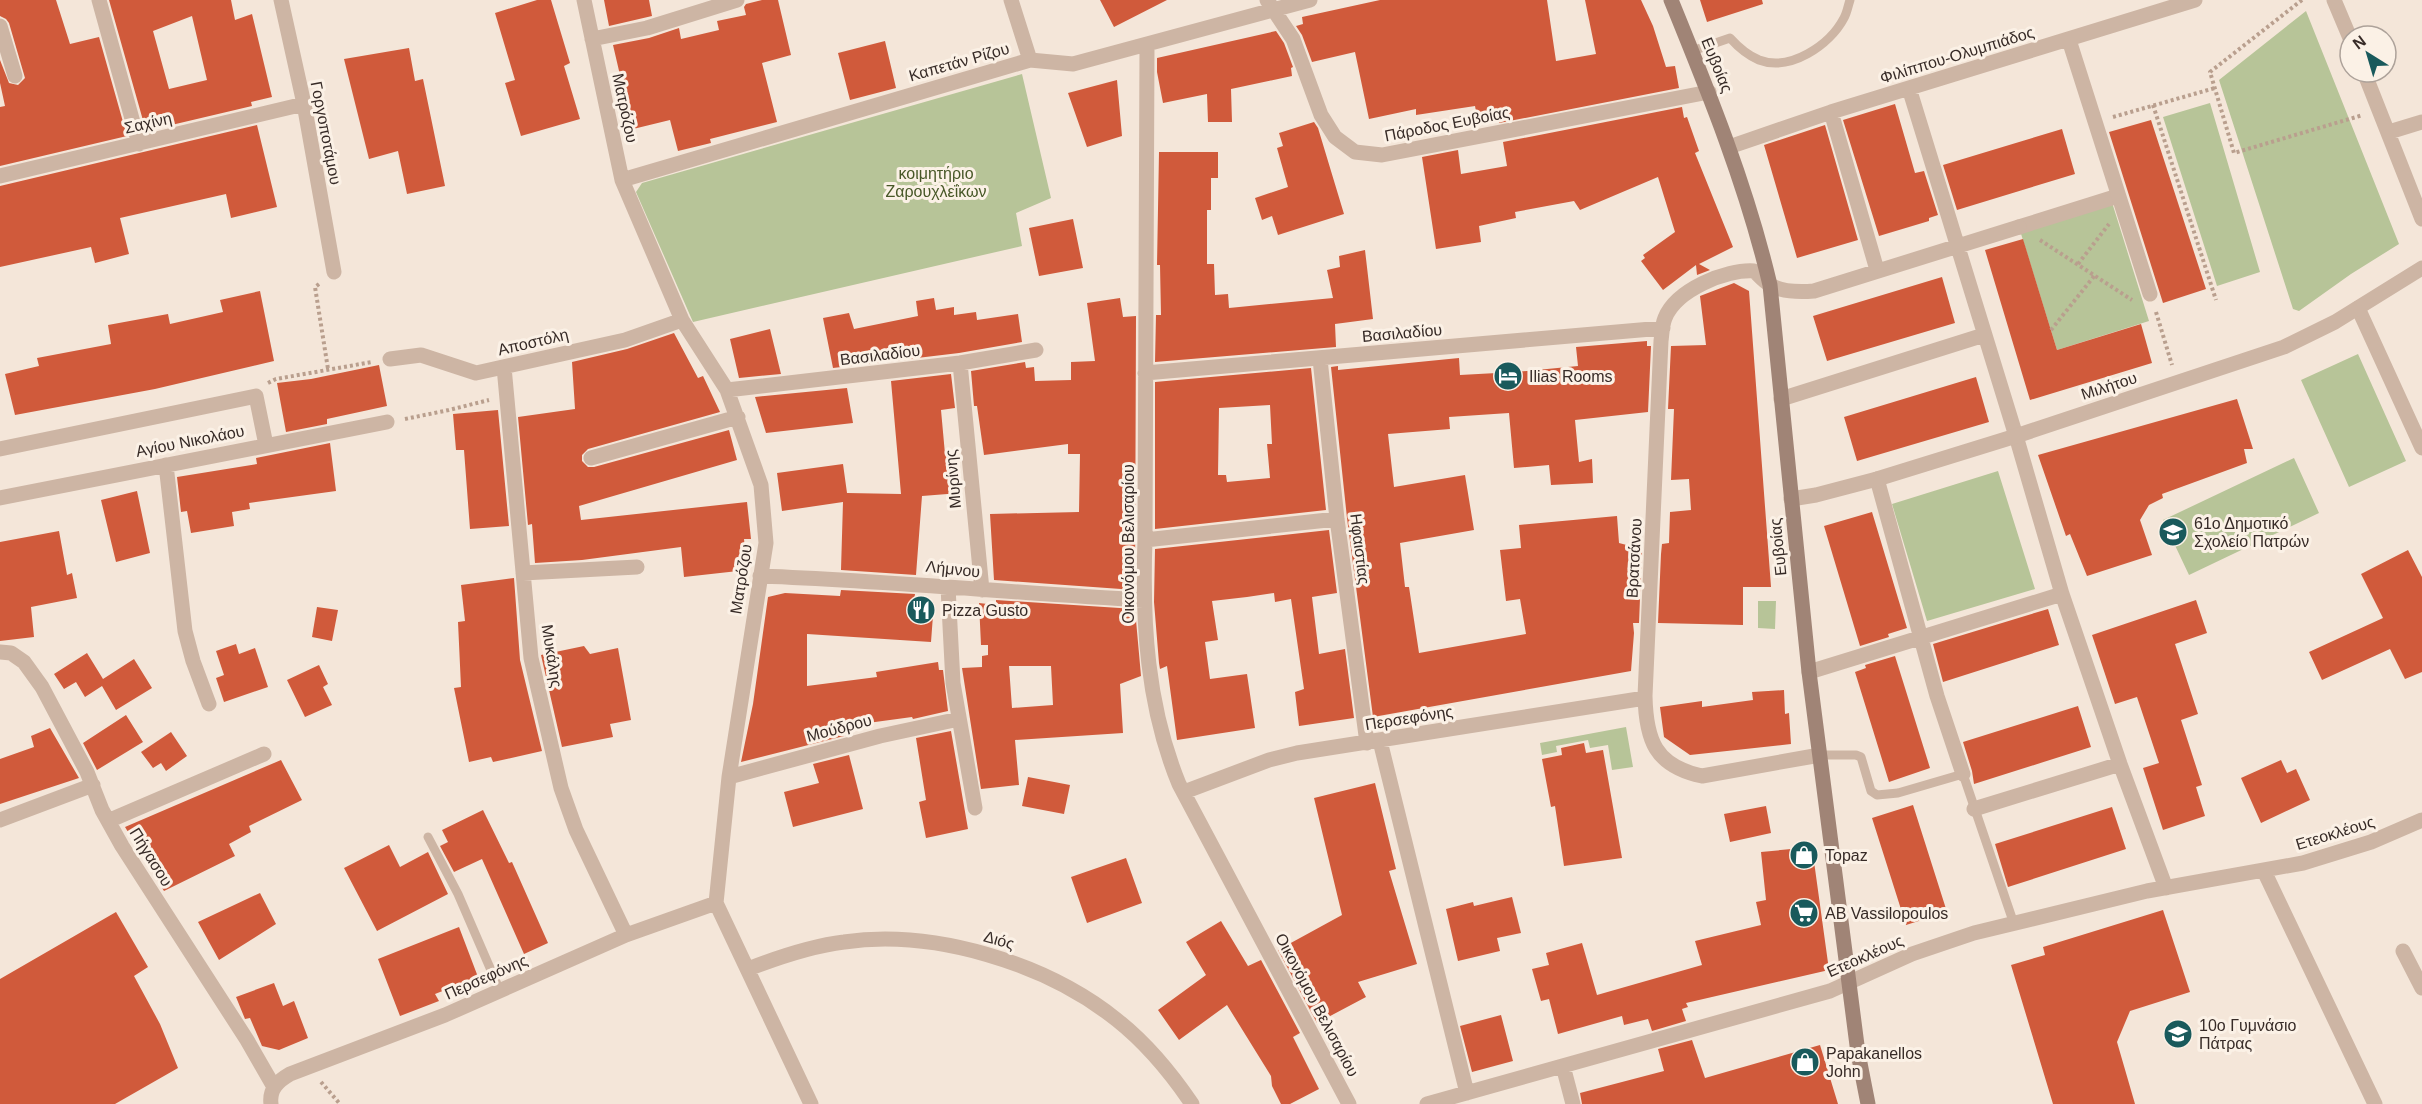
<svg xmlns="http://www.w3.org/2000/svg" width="2422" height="1104" font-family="Helvetica,sans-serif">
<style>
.green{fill:#b7c498}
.building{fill:#d05a3b;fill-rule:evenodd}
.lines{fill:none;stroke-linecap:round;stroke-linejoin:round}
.path{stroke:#b99f8e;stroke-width:4;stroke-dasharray:3 3;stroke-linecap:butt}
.service{stroke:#cdb5a4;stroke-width:9}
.pedestrian{stroke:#cdb5a4;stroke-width:15}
.minor{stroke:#cdb5a4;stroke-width:15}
.tertiary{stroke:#cdb5a4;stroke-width:15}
.secondary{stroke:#a08476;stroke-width:15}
.labels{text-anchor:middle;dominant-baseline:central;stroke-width:6;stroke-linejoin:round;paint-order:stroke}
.street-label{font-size:16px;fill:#372b27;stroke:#fbf1e6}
.park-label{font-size:16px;fill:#485828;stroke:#fbf1e6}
.poi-label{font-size:16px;fill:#372b27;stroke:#fbf1e6;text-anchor:start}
</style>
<rect width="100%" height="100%" fill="#f4e6d9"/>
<path class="green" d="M2306,11L2399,244L2351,274L2299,311L2293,309L2219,80Z
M1022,74L1051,198L1016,213L1022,246L693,322L636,192L642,183Z
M2210,103L2260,272L2217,286L2163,117Z
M2110,196L2149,321L2057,350L2018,224Z
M2358,354L2406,461L2349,487L2301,380Z
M2294,458L2319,513L2189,575L2163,520Z
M1998,471L2035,589L1927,621L1892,504Z
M1758,601H1776L1775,629L1758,628Z
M1626,727L1633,767L1612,770L1608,745L1590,748L1588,740L1556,746L1557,752L1542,755L1540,743Z"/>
<path class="building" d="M0,0H56L70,44L99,37L127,136L0,166V107L5,106L0,83V60L9,83L18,85L25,78L9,23L6,19L0,16Z
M109,0H231L235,20L252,14L272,97L251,102L252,106L146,131ZM192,16L207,80L169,89L153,31Z
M537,0H551L570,63L564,66L580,119L521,136L505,83L515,80L495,13Z
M604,0H649L652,16L609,26Z
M762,0H778L791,55L762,63L777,122L710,139L711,143L678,151L670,120L629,130L620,89L623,88L613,45L649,38L679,28L681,39L719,30L717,21L746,15L744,7L746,4Z
M1100,0H1167L1114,27Z
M1380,0H1547L1556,61L1596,54L1585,0H1641L1653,26L1666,67L1675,66L1679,88L1499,123L1498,119L1478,122L1475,106L1416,115V109L1369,119L1355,52L1312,62L1302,35L1296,26L1303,24L1302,17Z
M1700,0H1762L1763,4L1707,22Z
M1276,31L1284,43L1293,67L1291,68L1292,76L1231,89L1232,122H1208L1207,94L1163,103L1157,72V58Z
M885,41L896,88L850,100L838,53Z
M409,48L415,81L423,79L445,186L407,194L398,151L369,159L344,59Z
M1117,80L1122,136L1087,147L1068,93Z
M1895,104L1915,173L1924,171L1938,215L1929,218V221L1879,236L1843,120Z
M1682,107L1684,118L1687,117L1699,151L1695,153L1733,247L1699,264L1710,270L1697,275L1696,265L1663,290L1641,261L1645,258L1643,255L1675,232L1658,177L1580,210L1574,201L1515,212L1516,218L1479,226L1481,242L1436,249L1422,157L1458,150L1461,174L1507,166L1503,142Z
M2151,120L2206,289L2163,303L2109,132Z
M1314,122L1318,128L1344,214L1278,235L1272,216L1262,220L1255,198L1288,187L1277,148L1283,146L1279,133Z
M257,125L277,207L231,218L226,194L120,218L129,254L95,263L91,247L0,267V186Z
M1825,125L1858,240L1797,258L1764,145Z
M2062,129L2075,174L1957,210L1943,165Z
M1159,152H1218V178H1211V210H1207V264H1214L1215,295L1228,294L1229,308L1333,298L1327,270L1340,267L1339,256L1365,250L1373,319L1335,324L1336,347L1155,362L1156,315H1161L1160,265H1157Z
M1073,219L1083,268L1039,276L1029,228Z
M2023,239L2057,350L2141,324L2152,363L2030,400L1985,250Z
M1942,277L1955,323L1827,361L1813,316Z
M1734,283L1749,291L1771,587H1743V625L1658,623L1661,554L1662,544L1669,543L1670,512L1691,510L1689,479L1671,480L1674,409H1668L1671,346L1706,345L1700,296Z
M260,291L274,361L155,389L15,415L5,374L39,366L37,358L111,344L108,325L168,314L170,324L223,312L220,300Z
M934,298L936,310L954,307V315L976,312L977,320L1018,314L1022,342L959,353L833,368L823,318L849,313L854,329L918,316L916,301Z
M1120,298L1123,317L1136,316L1135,590L994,580L990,514L1079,512L1080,454H1068V444L984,455L977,406H974L971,371L1025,362L1026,368L1034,367L1035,381L1071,380V362L1095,361L1087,303Z
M770,329L781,374L739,378L730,339Z
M674,333L698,378L703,376L720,412L588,449L582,455V461L588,467H594L729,430L737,460L579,506L581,520L747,502L751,539H744L747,570L684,577L681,547L582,560L535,563L532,524L528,525L518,417L575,409L572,362L627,349Z
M1647,341V346H1651L1648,412L1575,420L1579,462L1592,459L1593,483L1551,485L1549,465L1514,468L1509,413L1449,417L1450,429L1388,434L1394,487L1465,475L1474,530L1400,543L1405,587H1409L1419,653L1526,634L1520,599L1506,601L1500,550L1521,548L1519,525L1617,516L1619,543L1642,549L1639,623H1633L1634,633L1631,671L1373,717L1347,518L1331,367L1338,366V370L1459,358L1460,375L1515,372L1578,366L1576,347Z
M379,365L387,406L327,419V424L286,432L277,383L311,379Z
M1311,368L1326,510L1155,529V382ZM1270,405L1272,444H1267L1270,478L1227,482L1226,475H1218L1219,408Z
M951,374L955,408L941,410L945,454H957L960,493L922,496L916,575L841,570L843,502L782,511L777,473L843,464L847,493L901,494L891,381Z
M1976,377L1989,422L1857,461L1844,417Z
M847,388L853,423L766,433L755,397Z
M2237,399L2253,449H2244L2247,463L2162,494L2163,498L2149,505L2140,520L2152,555L2087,576L2070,534L2066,536L2038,455Z
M498,410L509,526L470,529L464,450H456L453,414Z
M330,443L336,491L249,503L250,509L232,512L234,526L191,533L187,511L181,512L177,477L257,464L256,458Z
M137,491L150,553L116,562L101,500Z
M1872,512L1907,628L1888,634L1889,637L1860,646L1824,526Z
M1329,530L1337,593L1312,597L1319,654L1345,649L1354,718L1299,726L1295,692L1304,689L1291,599L1275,602L1274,593L1247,597L1212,601L1218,640L1205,642L1210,679L1247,674L1255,728L1177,740L1167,666L1160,669L1159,663L1154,602L1155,549Z
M59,531L67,575L72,573L77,598L31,607L34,637L0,641V542Z
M2408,550L2422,577V672L2405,679L2390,649L2322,680L2309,652L2383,618L2361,574Z
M514,578L520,660L542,751L493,762L491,757L469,762L454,688L461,687L458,622L465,621L461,585Z
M841,590L915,594L914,600L934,602L931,642L807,634V686L877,677L876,672L938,662L939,670H943L948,711L913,719L912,717L853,725L854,732L843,733L844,736L741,762L753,704L768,597L785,593L840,596Z
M996,600L1135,609L1141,676L1120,684L1123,733L1015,740L1019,785L981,789L962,668L982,667V656L988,655V645H981L979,603L996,605ZM1009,666H1051L1053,705L1012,708Z
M2196,600L2207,633L2175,644L2198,714L2181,720L2202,785L2196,787L2205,816L2163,830L2143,768L2159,763L2137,697L2115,704L2092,635Z
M317,607L338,610L332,641L312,637Z
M2048,609L2059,645L1943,682L1933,644Z
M236,644L239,654L255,648L268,687L224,702L216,678L224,675L216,651Z
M584,646L590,654L618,648L631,720L610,724L613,737L562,747L541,655Z
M87,653L103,679L134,659L152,688L116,710L102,686L85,697L76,682L64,689L54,674Z
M1895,656L1930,768L1889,782L1855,672L1866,668L1865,665Z
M319,665L328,684L323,687L332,705L305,717L287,680Z
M1784,690L1785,714L1789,713L1791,744L1690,755L1664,737L1660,707L1702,701V707L1753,700L1752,692Z
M2078,706L2091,747L1974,784L1972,771L1963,742Z
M126,715L143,742L97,770L83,743Z
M50,728L79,778L0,804V759L34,747L31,736Z
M951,731L968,829L926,838L919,802L926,800L916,738Z
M171,732L187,756L166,771L161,763L153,768L141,752Z
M1584,743L1586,753L1603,750L1622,858L1564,866L1555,806L1551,807L1542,759L1562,755L1561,748Z
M849,755L863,809L793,827L784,792L819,783L813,764Z
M281,760L302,800L249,826L251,832L229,844L235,856L164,891L125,827Z
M2281,760L2287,773L2296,769L2310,800L2261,823L2241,778Z
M1028,777L1070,785L1064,814L1022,806Z
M1375,783L1396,869L1389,871L1417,964L1358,982L1366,997L1317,1023L1278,950L1342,915L1314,798Z
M1913,805L1947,912L1906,925L1872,818Z
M1766,806L1771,833L1730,842L1724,814Z
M2112,807L2126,849L2008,887L1995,844Z
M483,810L509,863L512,862L548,943L524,954L482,859L454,872L440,846L448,842L442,830Z
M389,845L400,867L428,852L448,894L377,931L344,868Z
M1812,847L1829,970L1686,1003L1688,1007L1682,1009L1686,1021L1652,1031L1648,1019L1624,1025L1622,1016L1558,1034L1549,999L1541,1001L1532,969L1549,965L1546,953L1582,943L1597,995L1702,965L1695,941L1761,925L1756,902L1766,900L1761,852Z
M1126,858L1142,903L1087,923L1071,877Z
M260,893L276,924L219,960L198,922Z
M1512,897L1521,933L1497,938L1500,951L1458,961L1446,909L1473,902L1474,906Z
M2163,910L2190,992L2130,1011L2117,1042L2135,1104H2053L2011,965L2045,955L2043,947Z
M116,912L148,967L134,976L160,1024L178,1068L115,1104H0V979Z
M1221,921L1248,966L1261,960L1300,1033L1293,1037L1319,1089L1290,1104H1281L1272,1086L1271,1076L1227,1005L1179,1040L1158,1010L1206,975L1186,942Z
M459,927L478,977L435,994L439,1001L400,1016L378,959Z
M274,983L283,1006L294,1001L308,1038L279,1050L262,1046L250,1018L245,1019L236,997Z
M1501,1015L1513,1061L1472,1072L1460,1026Z
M1692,1040L1705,1078L1820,1045L1838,1104H1582L1580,1093L1664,1071L1658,1049Z"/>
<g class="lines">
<path class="path" d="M2302,0L2210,72L2234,153L2363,115
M2153,105L2216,300
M2113,117L2215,88
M2040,240L2132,300
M2078,264L2109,224
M319,284L315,287L328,369
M2156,312L2172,365
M2051,330L2095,275
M268,383L276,379L372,362
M405,419L449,410L489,400
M321,1082L340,1104"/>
<path class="service" d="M1692,51L1730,38C1739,48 1747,55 1759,60C1790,72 1830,45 1844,18C1847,13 1848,6 1850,0
M1820,755H1856L1861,757L1871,791L1877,795L1898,793L1963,774L2014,924
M428,837L458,894L500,991"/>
<path class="pedestrian" d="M2019,227L2118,196"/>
<path class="minor" d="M99,0L139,144
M281,0L304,104L334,272
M584,0L622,180L682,320L727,390L761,485L766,543L729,777L716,903L811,1104
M1011,0L1030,60
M1267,0L1293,39L1321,115L1335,137L1355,152L1382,155L1709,92
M2334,0L2350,38
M0,26L15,76
M592,39L647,28L737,0
M2069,40L2150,294
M1147,45L1145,540C1142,623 1147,706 1179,784L1349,1104
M2364,72L2422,219
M1909,88L2016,436L2062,594L2120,764L2166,888
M1831,112L1877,270
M2389,132L2422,122
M1729,147L1831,112L2195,0
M0,176L304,104
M622,180L1030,60L1073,64L1310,0
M2358,308L2422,448
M390,359L421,355L476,373L625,340L682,320
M1320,359L1337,519L1367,743
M960,363L982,590
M504,367L531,658L561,788L576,830L626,935
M1145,373L1663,328
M727,390L960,363L1036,350
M1781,399L1984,335
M0,449L256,396L266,445
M591,458L738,417
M166,465L185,631L193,661L209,704
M1877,479L1937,696L1963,774
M0,498L387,422
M1145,540L1337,519
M523,573L637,567
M760,576C888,581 1015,593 1143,600
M948,587L953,683L975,808
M0,652L11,653L24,662L42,687L87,772L102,810L122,846L247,1040L274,1087
M1809,672L2062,594
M1380,741L1467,1093
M1820,755L1702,776C1655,766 1646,740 1645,696L1661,341C1662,334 1662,325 1665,318C1676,290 1726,269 1754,271C1759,275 1763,281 1769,284C1780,292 1801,292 1814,291L2019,227
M729,777L880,736L959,719
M1184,792L1269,760L1297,753L1645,698
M1974,809L2120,764
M0,820L93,785
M108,821L264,754
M2264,871L2375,1104
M2403,951L2422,988
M748,969C779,957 811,946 844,942C934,929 1046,963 1117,1020C1146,1043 1171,1073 1192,1104
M1563,1066L1573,1104
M271,1104C269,1089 278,1081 290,1074L445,1015L626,935L716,903
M1427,1104L1830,991L1912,954L1974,933L2147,891L2303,863L2371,842L2422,820"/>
<path class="tertiary" d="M1791,499L1816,495L1877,479L2016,436L2284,347L2335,322L2422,268"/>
<path class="secondary" d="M1671,0C1709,93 1747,187 1770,285L1809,672L1858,1053L1868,1104"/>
</g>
<defs>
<g id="hotel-disc" transform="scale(1.5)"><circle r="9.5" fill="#195a5c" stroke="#fbf1e6"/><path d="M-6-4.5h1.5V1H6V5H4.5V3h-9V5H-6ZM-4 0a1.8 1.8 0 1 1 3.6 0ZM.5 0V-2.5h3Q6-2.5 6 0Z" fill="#fff"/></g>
<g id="school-disc" transform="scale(1.5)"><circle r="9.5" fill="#195a5c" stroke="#fbf1e6"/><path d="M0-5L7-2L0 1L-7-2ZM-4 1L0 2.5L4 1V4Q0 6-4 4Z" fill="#fff"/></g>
<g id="restaurant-disc" transform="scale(1.5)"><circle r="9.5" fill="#195a5c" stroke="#fbf1e6"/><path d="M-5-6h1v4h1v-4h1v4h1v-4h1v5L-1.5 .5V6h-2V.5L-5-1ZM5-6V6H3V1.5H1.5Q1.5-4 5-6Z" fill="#fff"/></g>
<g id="shop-disc" transform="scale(1.5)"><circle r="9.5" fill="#195a5c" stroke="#fbf1e6"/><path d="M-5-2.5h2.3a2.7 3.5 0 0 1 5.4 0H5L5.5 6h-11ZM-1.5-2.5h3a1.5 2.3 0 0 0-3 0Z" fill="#fff"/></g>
<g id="supermarket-disc" transform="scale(1.5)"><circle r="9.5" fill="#195a5c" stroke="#fbf1e6"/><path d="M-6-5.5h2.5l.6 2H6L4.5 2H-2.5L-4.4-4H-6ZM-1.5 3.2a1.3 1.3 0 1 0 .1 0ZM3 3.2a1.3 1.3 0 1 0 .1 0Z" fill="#fff"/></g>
</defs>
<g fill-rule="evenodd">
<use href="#hotel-disc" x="1508" y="376"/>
<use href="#school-disc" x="2173" y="532"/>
<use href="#restaurant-disc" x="921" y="610"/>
<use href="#shop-disc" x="1804" y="855"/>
<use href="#supermarket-disc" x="1804" y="913"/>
<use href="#school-disc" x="2178" y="1034"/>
<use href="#shop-disc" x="1805" y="1062"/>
</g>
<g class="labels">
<g class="street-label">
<text transform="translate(1957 55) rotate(-17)">Φιλίππου-Ολυμπιάδος</text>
<text transform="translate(959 62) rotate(-16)">Καπετάν Ρίζου</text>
<text transform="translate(1717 65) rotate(68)">Ευβοίας</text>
<text transform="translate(625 108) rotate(78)">Ματρόζου</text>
<text transform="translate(148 123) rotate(-13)">Σαχίνη</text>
<text transform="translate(1447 124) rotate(-11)">Πάροδος Ευβοίας</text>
<text transform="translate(326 133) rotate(79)">Γοργοποτάμου</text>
<text transform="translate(1402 333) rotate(-5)">Βασιλαδίου</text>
<text transform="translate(533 342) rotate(-13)">Αποστόλη</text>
<text transform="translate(880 355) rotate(-7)">Βασιλαδίου</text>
<text transform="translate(2109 386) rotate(-18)">Μιλήτου</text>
<text transform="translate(190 441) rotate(-11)">Αγίου Νικολάου</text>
<text transform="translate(953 479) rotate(-95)">Μυρίνης</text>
<text transform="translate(1128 544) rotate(-90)">Οικονόμου Βελισαρίου</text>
<text transform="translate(1778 547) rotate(-96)">Ευβοίας</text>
<text transform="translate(1360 549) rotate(83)">Ηφαιστίας</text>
<text transform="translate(1634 558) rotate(-87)">Βρατσάνου</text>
<text transform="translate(953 569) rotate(6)">Λήμνου</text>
<text transform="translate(741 579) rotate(-81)">Ματρόζου</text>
<text transform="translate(552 656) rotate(81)">Μυκάλης</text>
<text transform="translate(1409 718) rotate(-9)">Περσεφόνης</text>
<text transform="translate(839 728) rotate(-15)">Μούδρου</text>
<text transform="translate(2335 833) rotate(-17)">Ετεοκλέους</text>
<text transform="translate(151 857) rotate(58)">Πήγασου</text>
<text transform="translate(999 940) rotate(16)">Διός</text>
<text transform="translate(1865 956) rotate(-24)">Ετεοκλέους</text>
<text transform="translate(486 977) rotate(-24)">Περσεφόνης</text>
<text transform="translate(1317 1005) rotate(62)">Οικονόμου Βελισαρίου</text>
</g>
<g class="park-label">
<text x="936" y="173">κοιμητήριο<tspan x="936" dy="18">Ζαρουχλεΐκων</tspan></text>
</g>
<g class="poi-label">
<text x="1529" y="376">Ilias Rooms</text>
<text x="2194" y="523">61ο Δημοτικό<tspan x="2194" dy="18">Σχολείο Πατρών</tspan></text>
<text x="942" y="610">Pizza Gusto</text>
<text x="1825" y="855">Topaz</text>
<text x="1825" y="913">AB Vassilopoulos</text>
<text x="2199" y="1025">10ο Γυμνάσιο<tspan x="2199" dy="18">Πάτρας</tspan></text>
<text x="1826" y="1053">Papakanellos<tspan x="1826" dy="18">John</tspan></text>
</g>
</g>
<g transform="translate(2368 54) rotate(323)"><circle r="28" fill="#fbf1e6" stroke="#ada29a" stroke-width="1.5"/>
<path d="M0-4.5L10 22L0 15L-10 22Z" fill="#195a5c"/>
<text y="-9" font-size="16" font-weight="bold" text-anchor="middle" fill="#372b27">N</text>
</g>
</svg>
